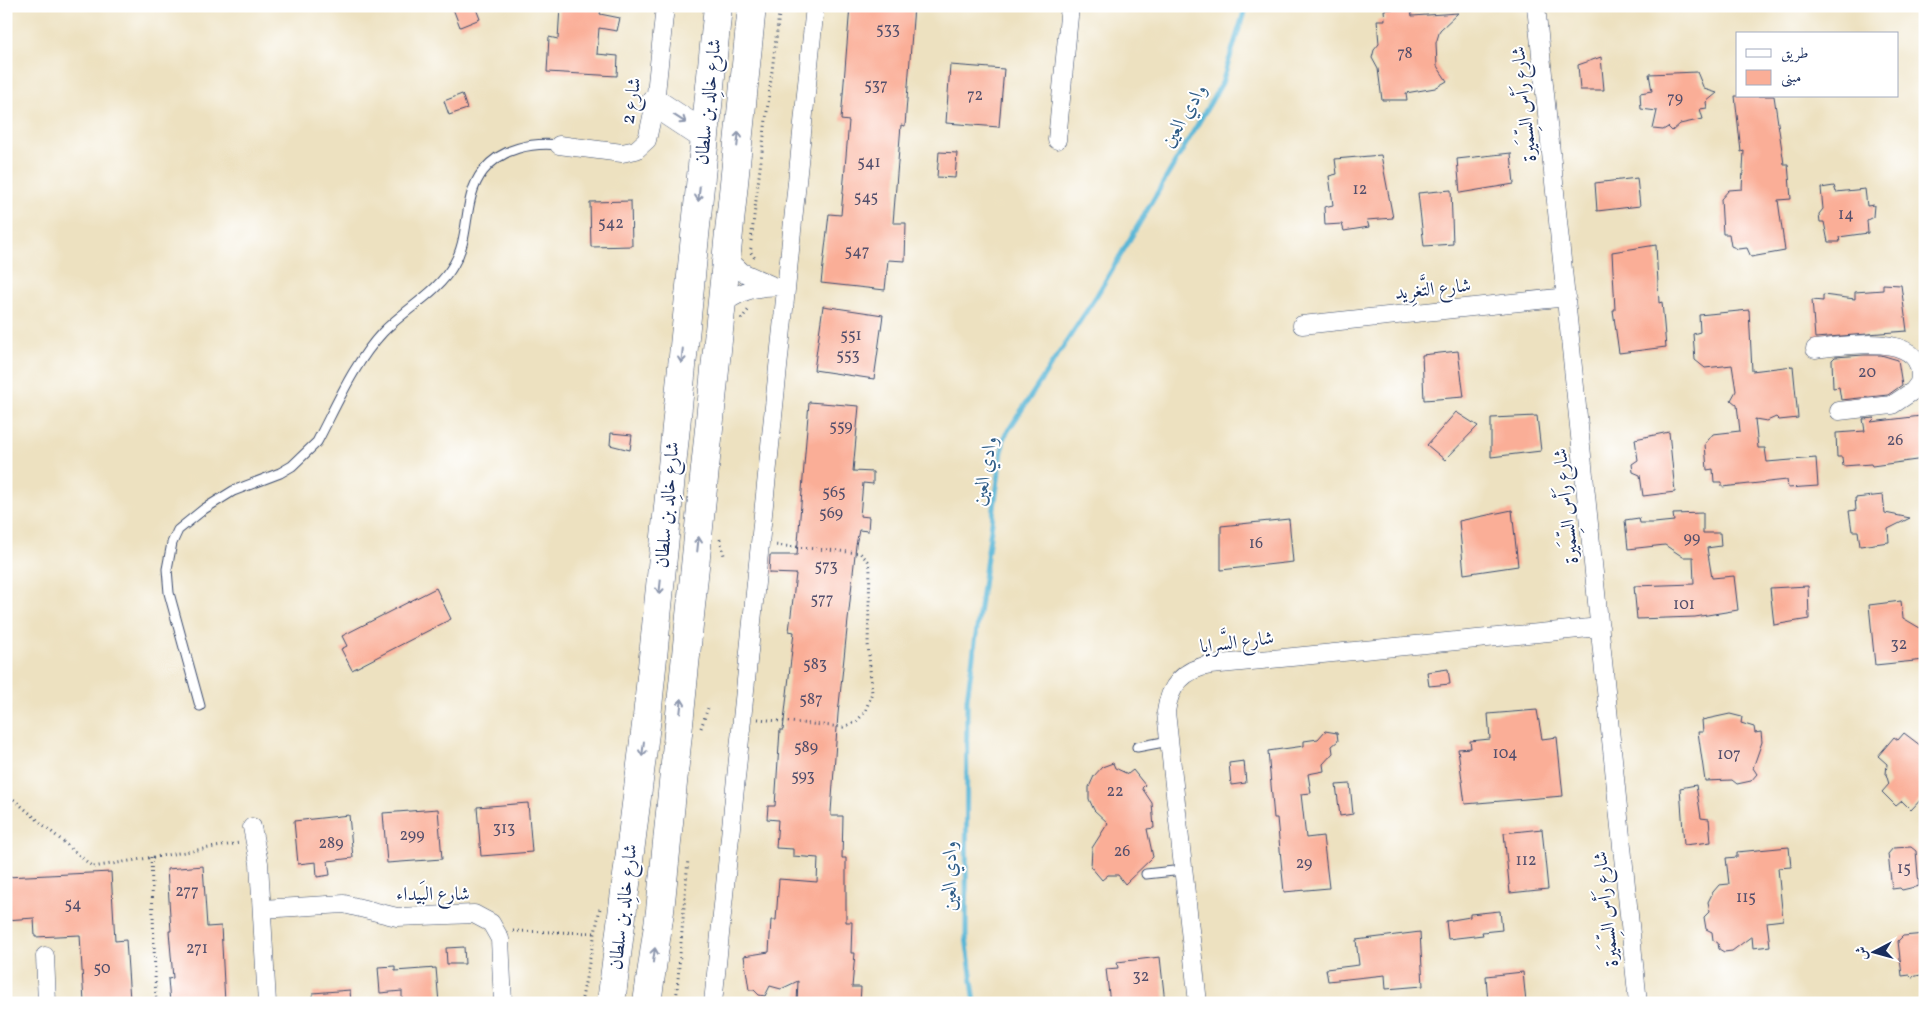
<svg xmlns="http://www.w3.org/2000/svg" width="1931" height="1009" font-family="Vollkorn,Amiri,serif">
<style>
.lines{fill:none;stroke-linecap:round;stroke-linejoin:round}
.stream{stroke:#58b6d6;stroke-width:5}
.building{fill:#faae97}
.lane-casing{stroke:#3a4a6d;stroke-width:11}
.street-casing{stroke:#3a4a6d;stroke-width:19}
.primary-casing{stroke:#3a4a6d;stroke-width:29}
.path{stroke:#3a4a6d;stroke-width:3;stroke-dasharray:1 4;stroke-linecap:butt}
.lane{stroke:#fff;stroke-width:9}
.street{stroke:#fff;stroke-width:18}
.primary{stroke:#fff;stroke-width:28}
.oneway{stroke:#8d97ae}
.labels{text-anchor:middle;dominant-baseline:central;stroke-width:4;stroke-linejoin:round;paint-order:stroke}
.number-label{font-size:16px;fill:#534f6c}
.street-label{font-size:19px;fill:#1b2f5e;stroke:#fff}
.water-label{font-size:20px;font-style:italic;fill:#305e88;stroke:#fff}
</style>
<rect width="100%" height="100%" fill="#fff"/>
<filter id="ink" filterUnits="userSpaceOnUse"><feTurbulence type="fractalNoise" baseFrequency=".02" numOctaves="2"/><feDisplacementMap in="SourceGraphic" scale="10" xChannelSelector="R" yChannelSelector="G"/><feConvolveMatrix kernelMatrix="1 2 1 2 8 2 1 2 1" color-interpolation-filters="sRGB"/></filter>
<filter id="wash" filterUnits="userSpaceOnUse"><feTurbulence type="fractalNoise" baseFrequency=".0096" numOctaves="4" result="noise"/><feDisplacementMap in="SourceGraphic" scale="20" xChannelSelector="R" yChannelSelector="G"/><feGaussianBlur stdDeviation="1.12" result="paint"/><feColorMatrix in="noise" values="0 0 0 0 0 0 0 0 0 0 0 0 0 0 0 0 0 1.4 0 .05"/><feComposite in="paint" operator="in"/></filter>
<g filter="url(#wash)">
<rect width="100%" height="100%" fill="#ede1c0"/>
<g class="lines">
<path class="stream" d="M975,1003L966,937L967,699L1004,437L1097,295L1222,83L1246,6"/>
</g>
<g id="blocks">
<path class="building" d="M452,6H475L480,19L460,27Z
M850,6H914L905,126L901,125L893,223H906L905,261L888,260L885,290L821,283L829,214L841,215L849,121L841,120Z
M560,7L601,10L600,14L620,18L617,31L599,28L597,54L618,56L617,76L547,72L549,37L558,39Z
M1410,7L1412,16L1458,13L1440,30L1436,43L1437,66L1447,81L1435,88L1406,93L1407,100H1382L1378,69L1372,58L1374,50L1379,44L1377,20H1385L1384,10Z
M1601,57L1604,90H1580L1578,65Z
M950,65L1004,69L999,127L946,123Z
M1697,72L1704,89L1717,93L1706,102L1707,108L1700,109L1703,119L1680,124L1672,131L1668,127L1663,130L1653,129L1657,111L1641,109L1640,93L1652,91L1649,74Z
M462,94L467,109L449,115L444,101Z
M1735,96H1774L1784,164H1788L1791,199L1778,200L1785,251L1751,257L1747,248L1738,249L1731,246L1729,234H1723L1721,199L1729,190L1742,189L1744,151L1741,152Z
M939,152L957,153L955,178L937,177Z
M1511,153L1514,184L1460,193L1457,159Z
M1381,155L1393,218L1367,220L1369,227L1344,231L1342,224L1325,225L1324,207L1333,205L1329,176L1337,174L1335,159Z
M1637,178L1640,206L1597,211L1595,183Z
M1834,186L1836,192L1865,189L1867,206L1874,205L1873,217L1867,220L1868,233L1839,237L1840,242H1828L1824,222H1820L1819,214L1823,209L1821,188Z
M1451,190L1453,244L1424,246L1418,193Z
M631,201L632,246L591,247L590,202Z
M1656,245L1659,303L1662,302L1666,347L1619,353L1613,310H1615L1612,252Z
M1883,284L1901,285L1907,331L1815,338L1812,300L1823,301V295L1855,299V292L1883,290Z
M823,306L883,315L874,379L814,370Z
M1749,310L1752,371L1793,366L1798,418L1779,420L1776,417L1767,421L1755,419L1758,448H1765L1767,462L1816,458L1818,486L1788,488L1787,480L1722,487V482H1714L1713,469L1707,470L1705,444L1713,434L1740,431L1737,405L1731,400L1736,391L1732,365L1705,368L1695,360L1693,334L1700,332L1699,315Z
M1458,351L1464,397L1424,400L1422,355Z
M1864,355H1881L1898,360L1902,385L1888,395L1841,400L1839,387L1833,388L1832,360L1835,357Z
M809,402L859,406L853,471L873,472V484L863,483L860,516L869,517L868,531L859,530L856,545L838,714L831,812V816H843L842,858H846V922H852L851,953H855L852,987H861L860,1003H797L798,981L781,989L770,986L765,996L759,995L754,990H749L744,956L769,952L771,920H776L779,879L817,882L818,858L793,856V849L776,848L778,820L767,819L768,806H775L780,730H783L794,632L789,631L796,574L769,573L770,555H797Z
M1456,412L1478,426L1445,460L1427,445Z
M1537,416L1541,451L1491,457V418Z
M1921,416L1924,459L1872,466L1871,464L1843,466L1842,457H1837L1836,433L1865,431L1863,419L1875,418L1871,422Z
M1669,432L1675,492L1643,496L1640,475L1633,472L1632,464L1638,460L1635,439Z
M611,433L632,435L630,450L610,445Z
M1883,495L1885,513L1910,518L1888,529L1889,542L1860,546L1858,531H1852L1849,511L1856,510L1855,498Z
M1512,510L1518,566L1464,574L1459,521Z
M1703,513V533H1720L1721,546L1707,548L1712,578L1734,576L1738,610L1695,617L1637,619L1634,586L1694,584L1693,557H1683L1665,545L1628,549L1625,520L1639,518L1640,523H1654L1674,521L1673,514Z
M1289,519L1293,562L1221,570V526Z
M1808,586L1809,619L1774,625L1770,588Z
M436,588L451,619L352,670L341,649L347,646L342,636Z
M1901,601L1903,618L1925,631V660L1875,665L1869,605Z
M1448,669L1450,684L1429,686L1427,672Z
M1537,710L1542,739L1557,737L1563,796L1465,804L1458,749L1471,748L1470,741L1490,739L1488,714Z
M1730,714L1742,717L1741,723L1754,727L1755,733L1761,732L1762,742L1753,768L1757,774L1751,781L1737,784L1732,780L1705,781L1698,732H1703L1702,720Z
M1325,731L1337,733L1338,741L1332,746L1333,753L1323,764L1324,771L1308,774L1311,793L1301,794L1306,838L1323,836L1329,888L1284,892L1277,818H1274L1268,751L1304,746V741L1318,739Z
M1904,733L1925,749V795L1911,810L1902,801L1896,806L1882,792L1889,784L1886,774L1887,764L1878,756L1894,737L1898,740Z
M1244,761L1246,783L1231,785L1229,763Z
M1113,763L1115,768L1128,774L1133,770L1145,785L1142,788L1152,803L1154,828L1147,829L1153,857L1125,884L1118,875H1108L1102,880L1091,867L1092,848L1108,823L1094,810L1089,799V787L1094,776L1102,767Z
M1350,784L1353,814L1340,816L1336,785Z
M1696,785L1701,818L1709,819L1711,842L1684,845L1680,788Z
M528,803L532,852L481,856L477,807Z
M438,809L442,859L387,863L383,813Z
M349,815L353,858L328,861L330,875L317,877L316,862L298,864L294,821Z
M1542,829L1548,889L1510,893L1504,833Z
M1789,847L1791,867L1778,868L1783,920L1767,922L1770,946L1753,948L1752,936L1732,951L1724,952L1719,949L1718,943L1713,940L1712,932L1706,929L1704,917L1710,911L1708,902L1713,892L1719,885L1729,884L1726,858L1737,857V852Z
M1911,847L1916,851L1919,886L1902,890L1900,888L1892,889L1888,854L1893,848Z
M203,866L207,927L221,926L225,1003H170L168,979L173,978L169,931H171L167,869Z
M111,872L115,941L126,940L130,1000L84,1003L80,935L35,937L34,918L6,920V877Z
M1500,911L1502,930L1482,932L1483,935L1448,939L1446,921L1470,917V914Z
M1420,932L1423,986L1386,989L1385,975L1328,981L1326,969L1359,965L1356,940Z
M1925,934V974L1912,977L1910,975L1902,976L1898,941L1903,936Z
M464,947L465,964H447L446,948Z
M1160,957L1165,1003H1110L1106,969L1118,968L1117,962Z
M395,966V971L436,968L439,1003H402V991L380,993L378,967Z
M1523,972L1526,1003H1488L1486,976Z
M350,990L351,1003H313V993Z"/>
</g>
</g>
<g filter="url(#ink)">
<use href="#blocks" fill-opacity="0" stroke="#3a4a6d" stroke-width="1"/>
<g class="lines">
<g class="lane-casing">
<path id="lane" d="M200,706L169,593L167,569L172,543L178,530L204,509L233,491L280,473L292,466L317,442C337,404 354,363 383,332C406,308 438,293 454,264C471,236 462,198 483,171C501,148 533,142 559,145
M1137,747L1169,741
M1146,874L1183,870"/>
</g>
<g class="street-casing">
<path id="street" d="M1536,6L1638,1003
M1057,140L1070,6
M559,145L622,153L636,150L647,140L655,103L665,6
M727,258L742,272L771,285
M723,304C743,289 762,285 786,287
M1302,325L1567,297
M1815,349C1845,346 1929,329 1919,383L1913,391L1892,405L1839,411
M252,827L259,863L267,1003
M262,909L344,904L397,917L474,914L491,923L500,939L503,1003
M45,956L47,1003
M713,1003L815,6
M1198,1003L1166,712C1169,686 1184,669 1210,665L1600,627"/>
</g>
<g class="primary-casing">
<path id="primary" d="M655,103L705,136
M611,1003L647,717L718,6
M647,1003L660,911L752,6"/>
</g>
<path class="path" d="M751,241L780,6
M751,248L750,251L756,260
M741,319L750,308
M720,539L724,555
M758,719L843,727L856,722L865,712L872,693L868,644L870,567L868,561L860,553L774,545
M701,728L709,705
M6,793L93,867L240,843
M151,857L156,1003
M513,931L595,933
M581,1003L600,908
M676,1003L688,859"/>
<use href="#lane" class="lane"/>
<use href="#street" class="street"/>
<use href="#primary" class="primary"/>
</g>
<defs><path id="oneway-shaft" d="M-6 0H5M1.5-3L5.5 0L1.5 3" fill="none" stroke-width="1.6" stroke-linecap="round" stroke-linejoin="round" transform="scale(1.25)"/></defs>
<g class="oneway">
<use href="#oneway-shaft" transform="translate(680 119) rotate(33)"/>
<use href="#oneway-shaft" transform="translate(738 139) rotate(-84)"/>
<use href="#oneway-shaft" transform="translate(699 194) rotate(96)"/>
<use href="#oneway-shaft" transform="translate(682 356) rotate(96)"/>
<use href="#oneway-shaft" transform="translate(698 544) rotate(-84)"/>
<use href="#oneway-shaft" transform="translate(660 587) rotate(96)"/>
<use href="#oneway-shaft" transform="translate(681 706) rotate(-84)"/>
<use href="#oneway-shaft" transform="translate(643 749) rotate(97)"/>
<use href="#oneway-shaft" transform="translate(654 955) rotate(-82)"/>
</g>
</g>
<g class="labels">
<g class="number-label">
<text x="888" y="30">533</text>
<text x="1405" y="54">78</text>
<text x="876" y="86">537</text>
<text x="975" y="96">72</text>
<text x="1675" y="99">79</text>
<text x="869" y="163">541</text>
<text x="1360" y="190">12</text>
<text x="866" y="198">545</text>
<text x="1846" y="215">14</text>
<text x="611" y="224">542</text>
<text x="857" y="252">547</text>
<text x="851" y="336">551</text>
<text x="848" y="356">553</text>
<text x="1867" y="373">20</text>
<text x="841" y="427">559</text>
<text x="1895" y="441">26</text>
<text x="834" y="493">565</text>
<text x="831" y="514">569</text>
<text x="1692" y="539">99</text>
<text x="1256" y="544">16</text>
<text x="826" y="567">573</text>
<text x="822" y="600">577</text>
<text x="1684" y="605">101</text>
<text x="1899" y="645">32</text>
<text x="815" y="665">583</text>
<text x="811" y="700">587</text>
<text x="806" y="748">589</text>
<text x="1505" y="754">104</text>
<text x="1729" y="755">107</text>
<text x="803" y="777">593</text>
<text x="1115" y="792">22</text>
<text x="504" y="829">313</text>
<text x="412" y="836">299</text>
<text x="331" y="844">289</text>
<text x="1122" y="852">26</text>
<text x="1526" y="861">112</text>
<text x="1304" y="864">29</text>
<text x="1904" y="869">15</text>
<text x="187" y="892">277</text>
<text x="1746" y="898">115</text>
<text x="73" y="905">54</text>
<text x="197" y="949">271</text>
<text x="102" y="969">50</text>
<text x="1141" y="977">32</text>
</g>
<g class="street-label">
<text transform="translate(632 101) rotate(-81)">شارع 2</text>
<text transform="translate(709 102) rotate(-84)">شارع خالِد بن سلطان</text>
<text transform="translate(1525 104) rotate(-96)">شارع رَأس السِّمَيرة</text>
<text transform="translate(1433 290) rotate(-6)">شارع التَّغرِيد</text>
<text transform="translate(668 505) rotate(-85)">شارع خالِد بن سلطان</text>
<text transform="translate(1567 506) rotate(-96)">شارع رَأس السِّمَيرة</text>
<text transform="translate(1237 643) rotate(-7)">شارع السَّرايا</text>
<text x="433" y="895">شارع البَيداء</text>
<text transform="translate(624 907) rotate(-83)">شارع خالِد بن سلطان</text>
<text transform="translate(1607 909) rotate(-96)">شارع رَأس السِّمَيرة</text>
</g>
<g class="water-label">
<text transform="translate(1185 116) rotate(-59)">وادي العين</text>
<text transform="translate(986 471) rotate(-80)">وادي العين</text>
<text transform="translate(951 876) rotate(-90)">وادي العين</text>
</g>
</g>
<rect width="1931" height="1009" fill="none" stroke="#fff" stroke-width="25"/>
<rect x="1736" y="32" width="162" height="65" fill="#ffffff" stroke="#a4acbf"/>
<rect x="1746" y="49" width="25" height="8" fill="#ffffff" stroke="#a4acbf"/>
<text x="1781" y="58" font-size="15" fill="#1b2f5e">طريق</text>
<rect x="1746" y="70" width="25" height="15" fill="#faae97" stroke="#a4acbf"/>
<text x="1781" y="82" font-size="15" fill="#1b2f5e">مبنى</text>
<g transform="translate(1874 952) rotate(264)" stroke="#ffffff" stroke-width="4" paint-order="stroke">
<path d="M0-4L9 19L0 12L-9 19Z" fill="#1b2f5e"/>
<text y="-8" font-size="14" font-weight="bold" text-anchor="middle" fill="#1b2f5e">ش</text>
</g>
</svg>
